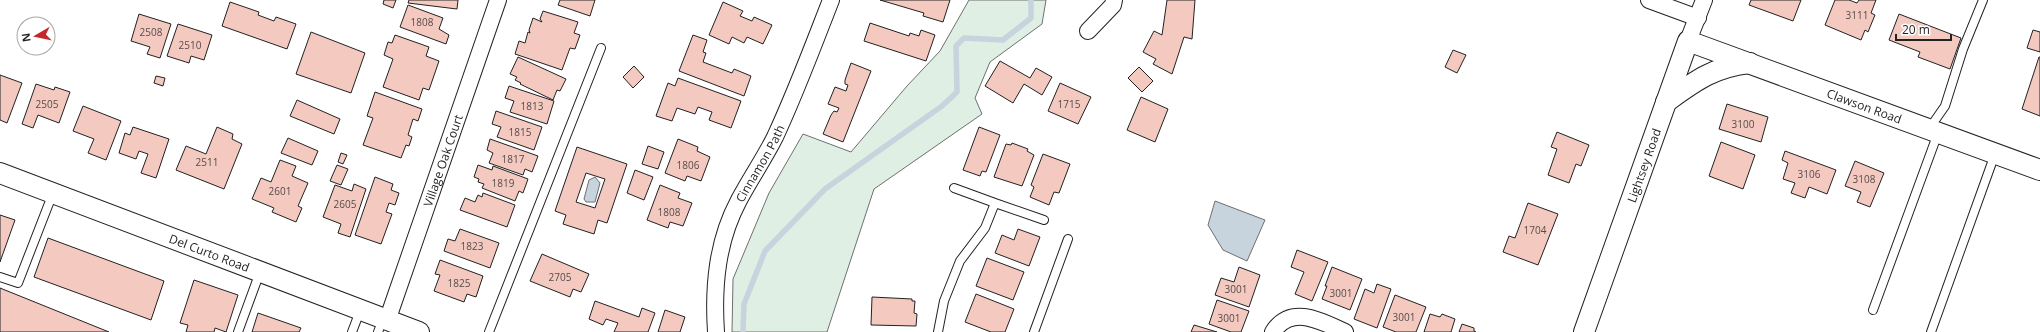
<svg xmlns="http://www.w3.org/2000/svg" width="2040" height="332" font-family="'Open Sans',sans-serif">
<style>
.green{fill:#e0efe3;stroke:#6f6f6f}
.water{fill:#c7d3dd;stroke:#6f6f6f}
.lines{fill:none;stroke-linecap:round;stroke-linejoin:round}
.stream{stroke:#c7d3dd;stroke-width:5.5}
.building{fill:#f3c9c0;stroke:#222;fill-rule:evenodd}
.service-casing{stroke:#222;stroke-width:10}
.minor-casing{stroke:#222;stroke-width:18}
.tertiary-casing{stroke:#222;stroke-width:22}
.service{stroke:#fff;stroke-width:8}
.minor{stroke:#fff;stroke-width:16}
.tertiary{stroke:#fff;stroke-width:20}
.labels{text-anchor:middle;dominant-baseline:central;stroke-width:3;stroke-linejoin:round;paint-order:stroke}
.number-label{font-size:10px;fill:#564c4a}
.street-label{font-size:12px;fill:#222;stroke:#fff}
</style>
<rect width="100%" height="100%" fill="#fff"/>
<path class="green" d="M969,0H1046L1042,24L990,62L975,98L982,114L874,189L827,332H732L733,279L769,193L803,134L851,152L907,86L940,51Z"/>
<path class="water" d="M595,177L600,183L595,202H586L584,199L589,180Z
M1215,201L1265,220L1247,261L1223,250L1208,225Z"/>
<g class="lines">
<path class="stream" d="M743,332L744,304L765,251L825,189L942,106L957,92L956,46L964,38L1003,40L1031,18V0"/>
</g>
<path class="building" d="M384,0H396L393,8L383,4Z
M409,0H458L457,9L408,3Z
M560,0H595L590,16L558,5Z
M880,0H950L943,22L923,16L924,13Z
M1167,0H1195L1192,39L1184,37L1172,74L1153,64L1156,59L1143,52L1154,31L1162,35Z
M1751,0H1801L1793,21L1749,5Z
M1835,0H1849L1857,3L1859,0H1876L1871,13L1875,15L1868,32L1865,30L1861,40L1825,25Z
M230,2L259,12L258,15L274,21L276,17L296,24L287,49L222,26Z
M723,2L743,11L740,16L752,21L754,17L772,25L763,44L747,37L744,43L732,37L729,44L709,35Z
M408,5L443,18L439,29L449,35L446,44L400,27Z
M543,11L578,22L574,33L580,35L575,49L570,48L562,70L515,54L519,41L525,43L528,32L530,33L529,30L533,18L542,22L540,19Z
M139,14L171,24L160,58L147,54L150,47L131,41Z
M1899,14L1961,38L1950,69L1918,57L1920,52L1889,40Z
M870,23L909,36L910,33L919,36L921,30L935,35L926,61L864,41Z
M178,24L212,35L204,60L191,56L189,63L167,56Z
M2033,30L2040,32V52L2027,48Z
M311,32L365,53L351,93L296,74Z
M395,35L429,47L426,56L439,61L429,90L423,88L419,100L383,87L393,59L384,55L388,42L392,43Z
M693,35L707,40L703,52L706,53L703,62L732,73L734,69L751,76L744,96L679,71Z
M1453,50L1466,55L1457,73L1445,67Z
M518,57L566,79L560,91L557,90L553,100L520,84L521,83L515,80L517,77L510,74Z
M2039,57H2040V116L2022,109Z
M1000,61L1030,78L1036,68L1052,77L1042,95L1024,84L1013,103L985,86Z
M851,63L871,71L843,142L823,134L831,115L834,111L837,112L839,108L828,104L835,87L846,91L848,85L845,84V80Z
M634,66L644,77L633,88L623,77Z
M1139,67L1153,81L1142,92L1128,78Z
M0,75L22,83L7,123L0,120Z
M156,76L165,78L163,86L154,83Z
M678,78L741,101L731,128L709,120L712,112L698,107L695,114L677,108L672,121L656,116L668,83L675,86Z
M1060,83L1091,97L1078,124L1048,111Z
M36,84L54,90L55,87L70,92L59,123L38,115L33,128L22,124Z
M509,86L554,101L547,124L510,112L514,101L505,98Z
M375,92L422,109L418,121L413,119L408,135L412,137L409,146L406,145L401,158L363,145L373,118L367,116Z
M1141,97L1168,109L1155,142L1127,130Z
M297,100L340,119L334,134L290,116Z
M1727,104L1768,117L1761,142L1719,129Z
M83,106L121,121L106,160L88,153L94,139L73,131Z
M496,111L542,127L534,150L497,137L501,127L492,124Z
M133,127L169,139L156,178L141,173L148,154L139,151L136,159L119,153L125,133L130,135Z
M217,127L233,134L232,139L242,144L224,189L176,170L186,146L206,154Z
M979,127L1000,135L986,172L982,171L980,176L963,170Z
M1557,132L1589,145L1581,166L1576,164L1569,183L1548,175L1557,149L1551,147Z
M288,138L318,151L312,165L281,153Z
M490,139L538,156L532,172L525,169L523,175L489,163L493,153L487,150Z
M678,139L698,147L697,151L710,157L701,181L687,176L685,181L665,173Z
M1721,142L1755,155L1743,189L1709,176Z
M1012,143L1028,149L1027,151L1034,155L1022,186L994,177L1006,144L1011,145Z
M648,146L664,152L658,169L642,164Z
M577,147L627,164L607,223L598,220L594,234L563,224L566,215L555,211ZM586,173L605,179L595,208L576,202Z
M1785,151L1836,170L1827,194L1809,187L1805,198L1791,193L1795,183L1783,179L1788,163L1782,160Z
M341,153L347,155L343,164L338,162Z
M1043,154L1070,164L1059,193L1054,192L1049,205L1030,197L1034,187L1031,185Z
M280,160L296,166L292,176L308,183L298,206L302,208L296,222L272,212L274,208L252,199L261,178L271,182Z
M1855,161L1884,173L1870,207L1857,202L1861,192L1845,186Z
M337,165L348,169L341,185L330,181Z
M478,165L492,170L493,166L528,179L523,193L519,191L515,201L482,188L484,184L478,182L479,179L474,177Z
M635,170L653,177L644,200L627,193Z
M375,177L393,184L391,190L399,193L395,205L389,203L386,212L392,214L381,244L355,235Z
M354,184L366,189L350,237L338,233L341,224L323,217L335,185L352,191Z
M660,185L680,193L678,198L692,203L683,226L670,222L668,228L647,220Z
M483,193L515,205L507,227L460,210L465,198L475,202L478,195L482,197Z
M1528,203L1558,214L1538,265L1503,252L1509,236L1515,238Z
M0,215L15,220L0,262Z
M460,229L499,243L490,268L444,251L448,239L455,241Z
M1018,229L1040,237L1029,266L995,253L1002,235L1014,240Z
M48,238L164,281L151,320L34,277Z
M1297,250L1328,262L1312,301L1295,294L1304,272L1291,267Z
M542,254L589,274L581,292L573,289L570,297L530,281Z
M987,258L1024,272L1013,300L976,286Z
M440,260L483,276L476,297L467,294L464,302L434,291L440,275L435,274Z
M1239,267L1260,275L1249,307L1215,295L1221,278L1234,282Z
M1332,267L1362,279L1350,310L1322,299L1327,286H1325Z
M194,280L238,295L226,332L215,328L214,332H186L188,325L180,323Z
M1377,284L1391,289L1377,328L1354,319L1365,289L1374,293Z
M0,288L109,332H0Z
M976,294L1014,309L1005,332H991L965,322Z
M1395,295L1426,307L1416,332H1396L1383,327Z
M872,297L912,299V301H915L914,313L917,314L916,326L871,325Z
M1217,300L1249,311L1241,332H1231L1209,324Z
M595,301L639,317L642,308L655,313L648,332H614L618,323L606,319L603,325L589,319Z
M665,310L685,317L680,332H658Z
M258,313L301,328L299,332H252Z
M1430,314L1440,317L1442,314L1455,319L1451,332H1424Z
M1462,324L1474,328V331L1476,332H1459Z
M1194,325L1217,332H1191Z"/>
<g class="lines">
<g class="service-casing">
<path id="service" d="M1929,129L1945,106L1963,49L1983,0
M954,188L995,203
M0,277L18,283L53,193
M1873,310L1938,133
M238,332L260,272
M352,332L360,311
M378,332L383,319
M489,332L601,48
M938,332L944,301L960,261L985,228L995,203L1044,220
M1034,332L1068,239
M1931,332L1995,154"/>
</g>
<g class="minor-casing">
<g id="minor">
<path d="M1649,0L1698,18"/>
<path d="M1088,31L1113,5L1114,0"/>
<path d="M1688,41L1704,0"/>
<path id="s1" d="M387,321L498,0"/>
<path id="s2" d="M716,332C713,286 717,241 739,200C750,179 764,159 775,137C796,92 813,46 831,0"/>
<path d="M1273,332C1291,304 1321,321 1345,332"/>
</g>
</g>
<g class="tertiary-casing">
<g id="tertiary">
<path d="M1666,102C1695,81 1713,67 1750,63"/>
<path id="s3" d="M0,173L419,332"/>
<path id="s4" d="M1584,332L1688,41L2040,170"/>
</g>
</g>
<use href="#service" class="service"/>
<use href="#minor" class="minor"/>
<use href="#tertiary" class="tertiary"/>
</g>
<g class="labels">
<g class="number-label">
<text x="1857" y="15">3111</text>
<text x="422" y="22">1808</text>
<text x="151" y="32">2508</text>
<text x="190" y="45">2510</text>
<text x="47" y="104">2505</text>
<text x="1069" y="104">1715</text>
<text x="532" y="106">1813</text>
<text x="1743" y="124">3100</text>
<text x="520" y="132">1815</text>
<text x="513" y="159">1817</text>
<text x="207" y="162">2511</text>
<text x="688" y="165">1806</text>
<text x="1809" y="174">3106</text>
<text x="1864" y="179">3108</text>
<text x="503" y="183">1819</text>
<text x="280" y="191">2601</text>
<text x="345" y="204">2605</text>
<text x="669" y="212">1808</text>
<text x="1535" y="230">1704</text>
<text x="472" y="246">1823</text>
<text x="560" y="277">2705</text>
<text x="459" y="283">1825</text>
<text x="1236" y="289">3001</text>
<text x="1341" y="293">3001</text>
<text x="1404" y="317">3001</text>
<text x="1229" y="318">3001</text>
</g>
<g class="street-label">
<text stroke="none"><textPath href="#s4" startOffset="497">Clawson Road</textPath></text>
<text stroke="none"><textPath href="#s1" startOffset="170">Village Oak Court</textPath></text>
<text stroke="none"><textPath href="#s2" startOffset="178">Cinnamon Path</textPath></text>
<text stroke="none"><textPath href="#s4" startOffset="177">Lightsey Road</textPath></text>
<text stroke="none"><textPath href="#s3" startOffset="224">Del Curto Road</textPath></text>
</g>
</g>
<g transform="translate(36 36) rotate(261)"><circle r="19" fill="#ffffff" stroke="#a7a7a7"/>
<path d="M0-3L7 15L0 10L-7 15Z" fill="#c62828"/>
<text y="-6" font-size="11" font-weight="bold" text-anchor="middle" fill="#222222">N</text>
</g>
<path d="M1896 34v6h55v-6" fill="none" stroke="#222222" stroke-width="2"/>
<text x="1902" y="34" font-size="12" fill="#222222" stroke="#ffffff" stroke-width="3" paint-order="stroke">20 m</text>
</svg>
